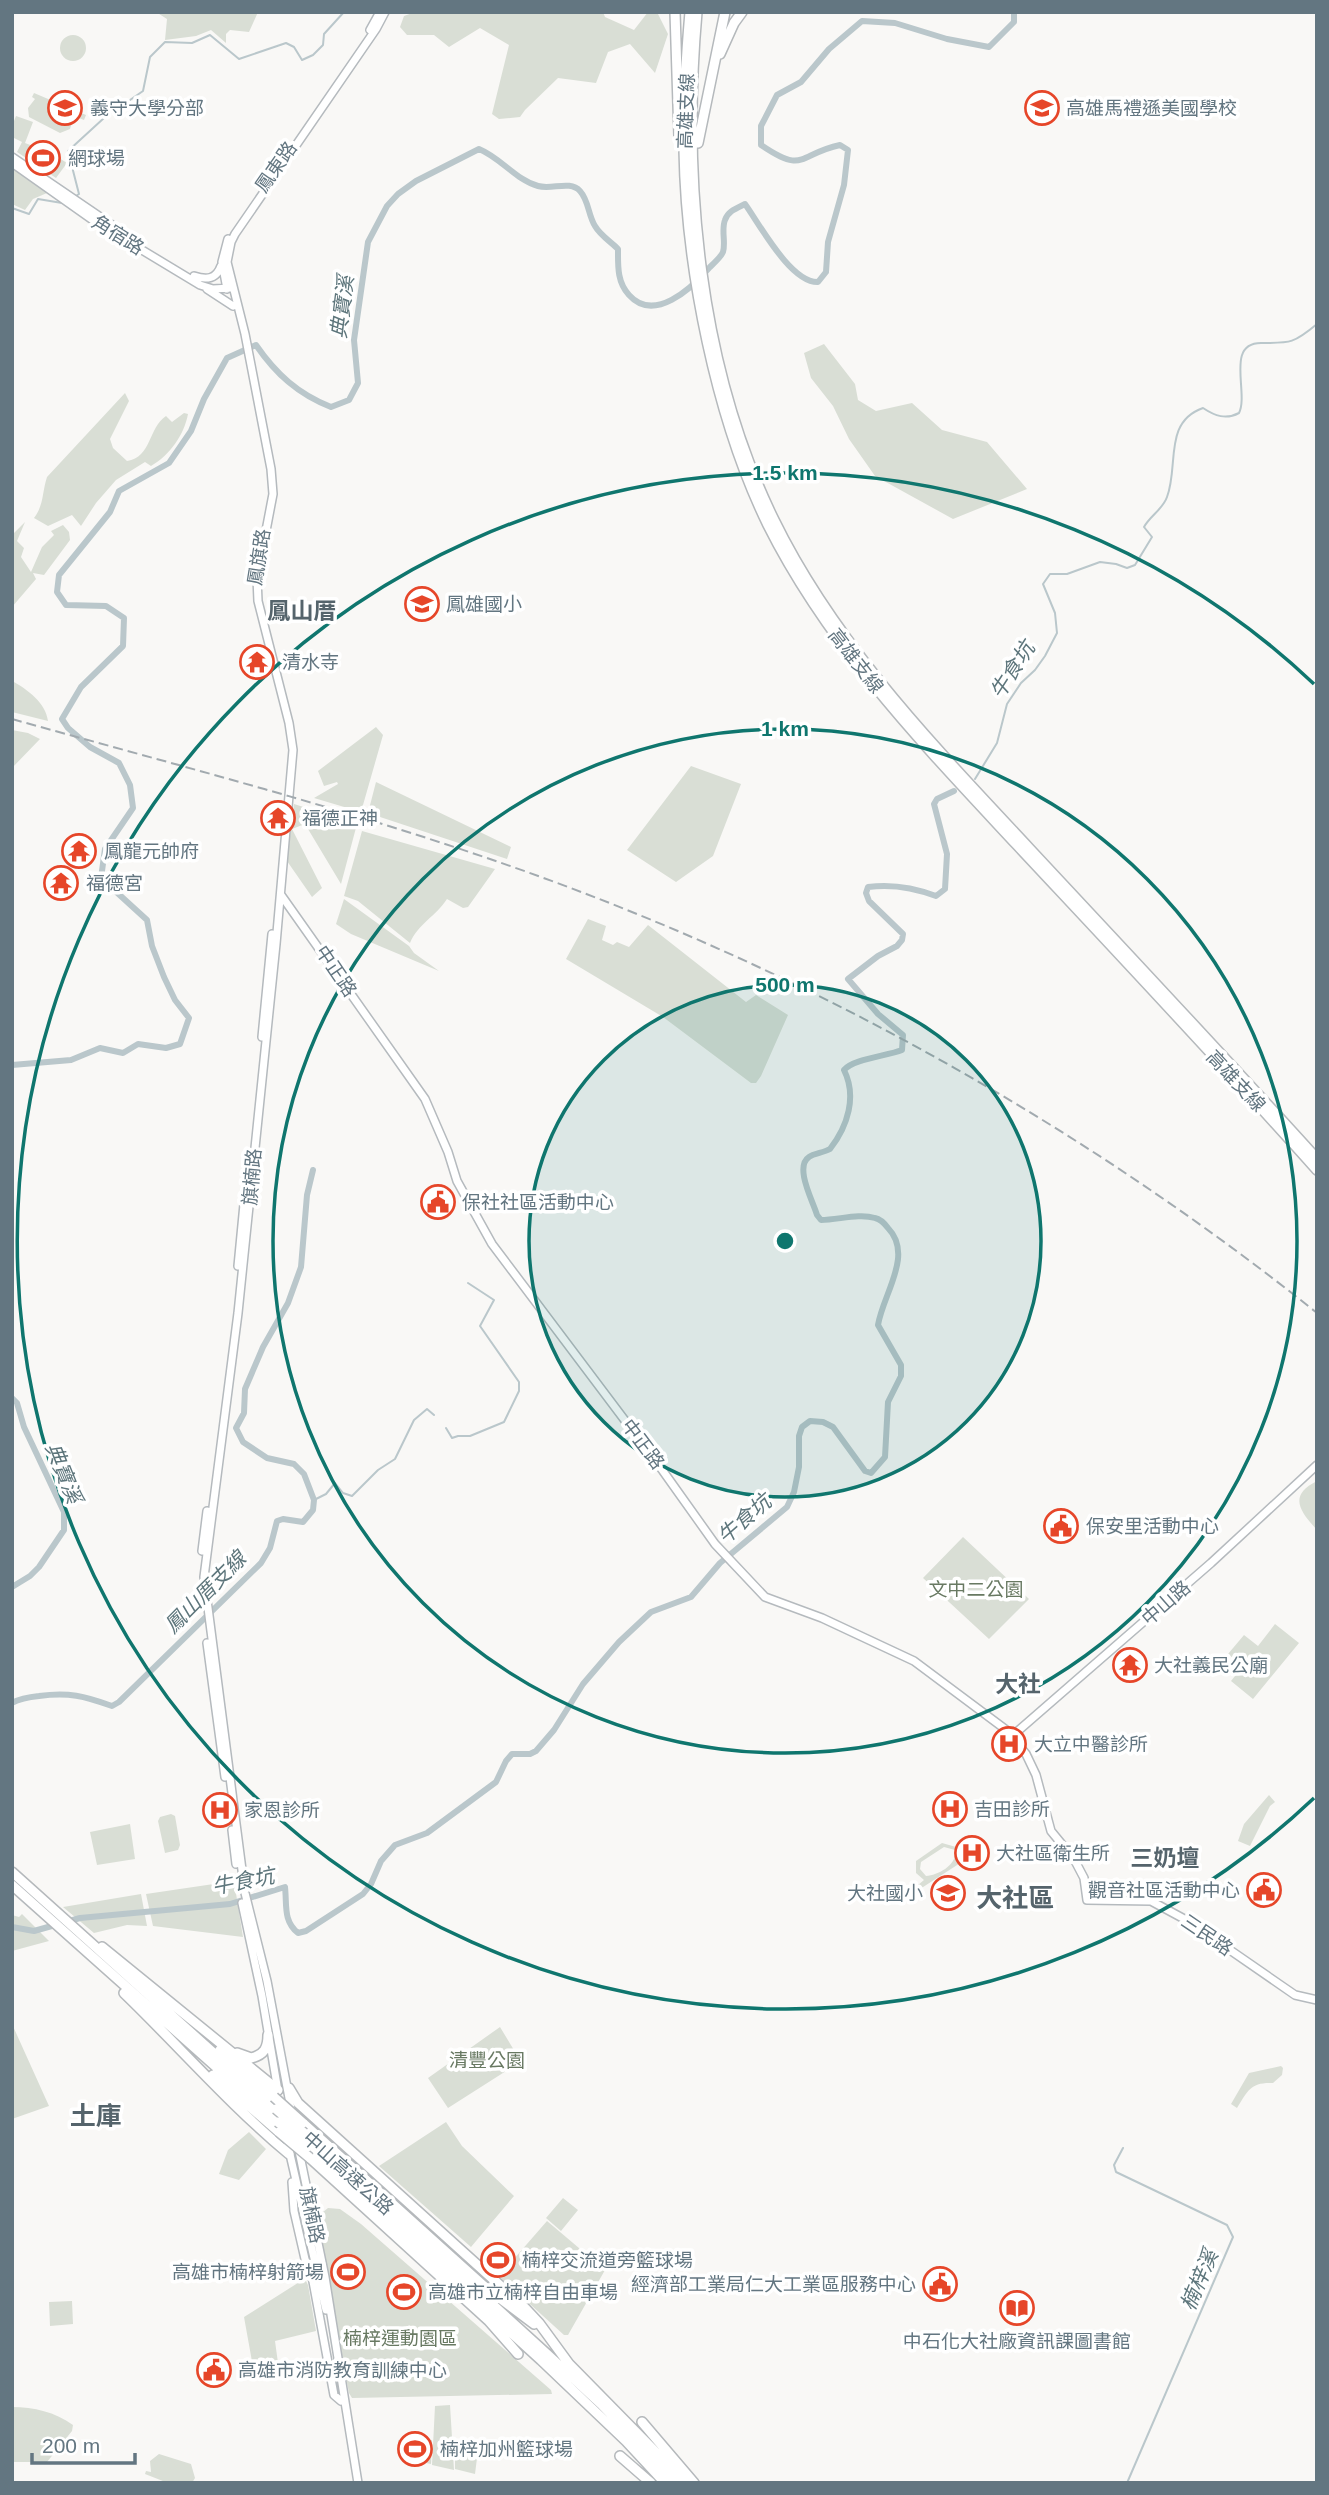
<svg xmlns="http://www.w3.org/2000/svg" width="1329" height="2495" font-family="Arial,'Noto Sans TC',sans-serif">
<style>
.green{fill:#d9ded5;fill-rule:evenodd}
.lines{fill:none;stroke-linecap:round;stroke-linejoin:round}
.stream{stroke:#bac7cb;stroke-width:2}
.river{stroke:#bac7cb;stroke-width:6}
.major-casing{stroke:#b5babe;stroke-width:10}
.highway-casing{stroke:#b5b9bc;stroke-width:12}
.major{stroke:#fff;stroke-width:7}
.highway{stroke:#fff;stroke-width:9}
.rail{stroke:#a2aaaf;stroke-width:2;stroke-dasharray:10 5;stroke-linecap:butt}
.highway-bridge-casing{stroke:#b5b9bc;stroke-width:12;stroke-linecap:butt}
.highway-bridge{stroke:#fff;stroke-width:9}
.ring{fill:none;stroke:#0f766e;stroke-width:3.5}
.labels{text-anchor:middle;dominant-baseline:central;stroke-width:7;stroke-linejoin:round;paint-order:stroke}
.poi-label{font-size:19px;fill:#637681;stroke:#fff;text-anchor:start}
.street-label{font-size:19px;fill:#637681;stroke:#fff}
.park-label{font-size:19px;fill:#687962;stroke:#fff}
.water-label{font-size:21px;font-style:italic;fill:#5e767c;stroke:#fff}
.quarter-label{font-size:23px;font-weight:bold;fill:#55646c;stroke:#fff}
.district-label{font-size:26px;font-weight:bold;fill:#55646c;stroke:#fff}
.centre{fill:#0f766e;stroke:#fff;stroke-width:3.5}
.ring-label{font-size:21px;text-anchor:middle;font-weight:bold;fill:#0f766e;stroke:#fff;stroke-width:7;stroke-linejoin:round;paint-order:stroke}
</style>
<rect width="100%" height="100%" fill="#f9f8f6"/>
<path class="green" d="M156,12H258L249,32L230,30L226,34V43L211,30L196,36L165,40L167,19Z
M415,12H603L605,17L634,30L648,12H657L668,34L655,73L630,44L608,52L596,83L558,78L525,110L520,117L499,119L492,114L509,45L480,28L449,47L434,35H407L400,27L404,16Z
M60 48a13 13 0 1 1 26 0a13 13 0 1 1-26 0Z
M34,93L86,115L84,120L74,116L70,129L60,133L29,117L28,108L35,99L32,97Z
M16,116L33,122L25,143L51,153L67,163L56,178L17,152L22,142L12,137V126Z
M12,168L47,193L33,199L25,210L12,204Z
M824,344L855,384L858,400L876,411L912,403L942,430L987,442L1027,489L953,519L875,476L849,439L833,406L811,378L804,353Z
M125,393L129,401L110,439L113,448L127,461C152,457 148,428 166,416L172,422L184,413L188,414C184,435 170,455 151,466L145,462L116,480L96,503L81,526L72,515L48,526L34,518C44,505 42,492 47,477Z
M25,522L17,541L24,548L21,557L31,572L42,547L54,535L51,531L63,525L69,532L70,540L44,575L33,573L36,579L12,607V535Z
M12,681C27,689 46,703 48,721L12,712Z
M376,727L383,735L361,812L314,798L338,784L337,782L324,786L318,771Z
M12,730L28,733L40,739L12,768Z
M691,766L741,784L713,856L676,882L627,850Z
M376,782L511,847L507,859L368,813Z
M294,804L357,824L341,884L305,824L292,829L322,888L312,897L287,861Z
M362,831L495,869L468,907L463,908L447,899C436,916 418,924 410,943L358,901L344,896Z
M344,899L409,946L414,953L439,971L351,934L336,924Z
M588,919L606,926L602,940L613,945L617,942L629,947L648,925L746,1002L756,995L788,1015L761,1076L756,1083H751L663,1017L566,959Z
M1317,1481V1530C1301,1512 1287,1496 1317,1481Z
M963,1537L1029,1599L989,1639L923,1578Z
M1275,1624L1299,1643L1253,1699L1231,1681L1243,1666L1228,1654L1244,1635L1258,1646Z
M1269,1795L1275,1802L1270,1806L1250,1846L1238,1841L1244,1824Z
M171,1814L175,1816L180,1845L178,1850L165,1853L158,1821L160,1817Z
M130,1824L135,1859L97,1865L90,1832Z
M942,1843L956,1847L960,1853V1859L966,1855L968,1858L920,1889L918,1885L924,1880L916,1873V1861ZM944,1847L955,1850C958,1864 939,1875 926,1876L920,1869L921,1862Z
M234,1881L243,1937L153,1926L146,1894Z
M141,1894L147,1926L127,1925L94,1933L63,1907Z
M22,1914L49,1941L12,1951V1915L19,1917Z
M12,2024L49,2106L12,2119Z
M500,2027L520,2060L517,2064L448,2108L428,2078Z
M1281,2066L1283,2068L1282,2075L1273,2083C1251,2082 1248,2090 1237,2108L1231,2104L1249,2073Z
M446,2122L462,2146L514,2196L471,2247L379,2166Z
M249,2132L266,2149L239,2180L219,2174L228,2150Z
M563,2198L578,2210L561,2231L546,2218Z
M328,2208L340,2209L361,2224L551,2390L552,2394L352,2398L349,2393L316,2223L318,2216Z
M547,2221L605,2270L568,2335H564L499,2276Z
M301,2281H306L308,2285L316,2331L275,2341L278,2363L253,2367L244,2317Z
M72,2301L73,2324L50,2326L49,2302Z
M450,2405L454,2470L432,2465L435,2406Z
M12,2407C34,2407 55,2412 73,2425L72,2431L47,2462H12Z
M455,2439L479,2442L475,2474L455,2469Z
M398,2440H432L431,2464L400,2458Z
M159,2454L191,2464L195,2478L192,2483H168L145,2474L146,2471L151,2472L150,2461Z"/>
<g class="lines">
<path class="stream" d="M76,196L79,194L68,151L104,118L143,91L150,57L165,42L192,43L210,35L239,59L286,43L294,47L302,60L313,55L323,45L324,34L344,12
M12,208L29,214L38,199L62,203
M975,779L997,743L1007,704L1021,683L1035,670L1045,656L1057,633L1055,613L1043,584L1050,574H1067L1100,562L1116,564L1127,568L1135,565L1152,537L1144,527C1150,516 1163,509 1167,497C1179,466 1163,422 1203,408C1215,416 1226,420 1239,413C1249,393 1225,343 1261,343C1290,343 1293,344 1317,324
M446,1428L452,1438L458,1436H470L504,1422L519,1391V1382L480,1326L494,1300L468,1283
M314,1500L326,1494L335,1483L343,1493L352,1496L378,1470L395,1459L414,1420L427,1409L434,1415
M1123,2148L1114,2165L1116,2172L1227,2225L1233,2237L1127,2483"/>
<path class="river" d="M12,1065L71,1060L100,1048L123,1053L138,1044L166,1048L180,1044L189,1018L175,1000L164,977L152,946L147,920L101,878L105,849L133,808L130,785L119,763L90,747L68,728L62,719L81,687L123,646L124,618L106,606L66,605L57,592L59,575L110,512L119,491L169,463L191,431L204,399L227,358L256,345C276,374 298,394 331,407L349,400L358,383L354,340L368,242L387,206L398,194L416,181L479,149C501,158 516,180 538,186C552,190 570,180 580,191C589,201 588,215 595,226C600,235 611,242 618,249C618,266 617,282 629,295C654,323 691,289 709,268C713,264 721,257 723,252C726,242 721,230 725,220C728,211 737,208 745,204C760,225 791,283 818,282L826,272L828,242L844,185L848,150L840,145C798,154 805,175 761,145V126L777,95L801,82L829,49L862,21L895,23L947,39L989,47L1014,22V12
M12,1398L17,1403L24,1427L64,1512V1530L39,1567L30,1576L12,1587
M12,1703C21,1698 29,1697 39,1696C69,1692 84,1696 112,1706L119,1702L261,1563L270,1548L277,1521L283,1519L303,1522L313,1510L314,1500L304,1474L294,1464L267,1458L243,1442L236,1428L244,1413L245,1389L263,1347L288,1303L301,1267L307,1195L313,1170
M12,1927L34,1931L80,1918L230,1904L285,1887C287,1905 283,1921 298,1933L306,1931L363,1894L371,1884L381,1861L395,1845L427,1833L496,1782L506,1761L512,1754H530L536,1751L554,1730L583,1684L619,1642L651,1612L691,1597L720,1563L787,1507L794,1492L799,1467V1436L802,1427L810,1421L823,1422L833,1427L865,1471L871,1473L885,1457L888,1402L901,1376V1365L878,1325C883,1294 914,1255 888,1228C885,1224 880,1219 875,1218C859,1213 838,1220 821,1220L817,1215C813,1201 794,1167 809,1157C814,1153 823,1153 830,1149C848,1126 857,1096 844,1070C853,1059 887,1056 902,1050L903,1035L878,1014L848,979L878,956L897,946L902,940L903,934L869,901L866,893L868,887C890,884 915,888 936,896L945,889L947,854L934,804L937,799L954,791"/>
<g class="major-casing">
<path id="major" d="M370,30L380,12
M12,157L131,238
M12,163L94,221L200,285L213,289L230,288
M194,276C206,280 216,280 221,266
M207,289L233,306
M227,289L222,262L228,239
M281,895L425,1099L448,1152L457,1181L492,1244L663,1471L715,1544L765,1597L822,1618L914,1661L1005,1729L1026,1754L1036,1775L1051,1831L1074,1859L1084,1878L1087,1900L1151,1901L1188,1921L1295,1995L1317,2000
M262,1037L272,934
M238,1266L248,1163
M202,1551L207,1511
M207,1643L225,1777
M1012,1736L1211,1563L1317,1465
M232,1830L236,1864
M242,1903L262,1996L278,2091
M292,2114L267,1981L245,1893L204,1577L238,1313L276,944L293,750L289,723L258,601L257,578L273,494L271,469L245,334L227,262L231,242L235,234L376,29L385,12
M286,2137L326,2310
M298,2146L325,2277L358,2483
M292,2182L294,2211L305,2259L312,2276L334,2395L341,2401"/>
</g>
<g class="highway-casing">
<path id="highway" d="M675,12L679,136
M690,12C686,58 683,105 684,150C686,268 716,419 768,525C829,647 925,746 1017,845C1118,953 1219,1060 1317,1170
M697,12C682,180 699,367 774,520C835,645 935,747 1029,848C1125,951 1222,1054 1317,1159
M720,54L734,23L742,12
M698,143L725,12
M12,1872L276,2109
M12,1885L278,2122
M102,1947L278,2090
M124,1993C179,2046 230,2105 289,2154
M220,2050L274,2097
M237,2053L251,2058C264,2055 268,2048 268,2035
M213,2075L279,2132
M289,2088L298,2103L525,2308L539,2323L569,2364L686,2483
M303,2123L485,2287L534,2324
M304,2133L547,2354L601,2404L677,2483
M307,2147L541,2360L626,2441L665,2483
M310,2158L489,2321L518,2354
M642,2422L694,2483
M620,2456L651,2483"/>
</g>
<use href="#major" class="major"/>
<use href="#highway" class="highway"/>
<path class="rail" d="M12,719C198,771 387,819 568,887C837,988 1093,1134 1317,1313"/>
<g class="highway-bridge-casing">
<path id="highway-bridge" d="M274,2097L303,2123
M276,2109L304,2133
M278,2122L307,2147
M279,2132L310,2158"/>
</g>
<use href="#highway-bridge" class="highway-bridge"/>
</g>
<circle cx="785" cy="1241" r="256" fill="#0f766e" fill-opacity=".12"/>
<g class="ring">
<circle cx="785" cy="1241" r="256"/>
<circle cx="785" cy="1241" r="512"/>
<path d="M1314 1798A768 768 0 1 1 1314 684"/>
</g>
<defs>
<g id="university-ring" transform="scale(1.75)"><circle r="9.5" fill="#fff" stroke="#e64629" stroke-width="1.5"/><path d="M0-5L7-2L0 1L-7-2ZM-4 1L0 2.5L4 1V4Q0 6-4 4Z" fill="#e64629"/></g>
<g id="school-ring" transform="scale(1.75)"><circle r="9.5" fill="#fff" stroke="#e64629" stroke-width="1.5"/><path d="M0-5L7-2L0 1L-7-2ZM-4 1L0 2.5L4 1V4Q0 6-4 4Z" fill="#e64629"/></g>
<g id="stadium-ring" transform="scale(1.75)"><circle r="9.5" fill="#fff" stroke="#e64629" stroke-width="1.5"/><path d="M0-5a6.5 5 0 1 0 0 10a6.5 5 0 1 0 0-10ZM-3.5-1.8h7v3.6h-7Z" fill="#e64629"/></g>
<g id="temple-ring" transform="scale(1.75)"><circle r="9.5" fill="#fff" stroke="#e64629" stroke-width="1.5"/><path d="M0-6L5-2H3V0L6.5 2.5H4V6H1.5V3h-3V6H-4V2.5H-6.5L-3 0V-2H-5Z" fill="#e64629"/></g>
<g id="civic-ring" transform="scale(1.75)"><circle r="9.5" fill="#fff" stroke="#e64629" stroke-width="1.5"/><path d="M-.6-6.5H3V-4.5H.6V-3L4-1V1h2V6H-6V1h2V-1L-.6-3ZM-1.2 2.5V6h2.4V2.5Z" fill="#e64629"/></g>
<g id="hospital-ring" transform="scale(1.75)"><circle r="9.5" fill="#fff" stroke="#e64629" stroke-width="1.5"/><path d="M-5-5h3v3.5h4V-5h3V5h-3V1.5h-4V5h-3Z" fill="#e64629"/></g>
<g id="library-ring" transform="scale(1.75)"><circle r="9.5" fill="#fff" stroke="#e64629" stroke-width="1.5"/><path d="M-6-4Q-3-5.5-.7-3.5V5Q-3 3-6 4ZM6-4Q3-5.5 .7-3.5V5Q3 3 6 4Z" fill="#e64629"/></g>
</defs>
<g fill-rule="evenodd">
<use href="#university-ring" x="65" y="108"/>
<use href="#school-ring" x="1042" y="108"/>
<use href="#stadium-ring" x="43" y="158"/>
<use href="#school-ring" x="422" y="604"/>
<use href="#temple-ring" x="257" y="662"/>
<use href="#temple-ring" x="278" y="818"/>
<use href="#temple-ring" x="79" y="851"/>
<use href="#temple-ring" x="61" y="883"/>
<use href="#civic-ring" x="438" y="1202"/>
<use href="#civic-ring" x="1061" y="1526"/>
<use href="#temple-ring" x="1130" y="1665"/>
<use href="#hospital-ring" x="1009" y="1744"/>
<use href="#hospital-ring" x="950" y="1809"/>
<use href="#hospital-ring" x="220" y="1810"/>
<use href="#hospital-ring" x="972" y="1853"/>
<use href="#civic-ring" x="1264" y="1890"/>
<use href="#school-ring" x="948" y="1893"/>
<use href="#stadium-ring" x="498" y="2260"/>
<use href="#stadium-ring" x="348" y="2272"/>
<use href="#civic-ring" x="940" y="2284"/>
<use href="#stadium-ring" x="404" y="2292"/>
<use href="#library-ring" x="1017" y="2308"/>
<use href="#civic-ring" x="214" y="2370"/>
<use href="#stadium-ring" x="415" y="2449"/>
</g>
<g class="labels">
<g class="poi-label">
<text x="90" y="108">義守大學分部</text>
<text x="1066" y="108">高雄馬禮遜美國學校</text>
<text x="68" y="158">網球場</text>
<text x="446" y="604">鳳雄國小</text>
<text x="282" y="662">清水寺</text>
<text x="302" y="818">福德正神</text>
<text x="104" y="851">鳳龍元帥府</text>
<text x="86" y="883">福德宮</text>
<text x="462" y="1202">保社社區活動中心</text>
<text x="1086" y="1526">保安里活動中心</text>
<text x="1154" y="1665">大社義民公廟</text>
<text x="1034" y="1744">大立中醫診所</text>
<text x="974" y="1809">吉田診所</text>
<text x="244" y="1810">家恩診所</text>
<text x="996" y="1853">大社區衛生所</text>
<text x="1240" y="1890" text-anchor="end">觀音社區活動中心</text>
<text x="923" y="1893" text-anchor="end">大社國小</text>
<text x="522" y="2260">楠梓交流道旁籃球場</text>
<text x="324" y="2272" text-anchor="end">高雄市楠梓射箭場</text>
<text x="916" y="2284" text-anchor="end">經濟部工業局仁大工業區服務中心</text>
<text x="428" y="2292">高雄市立楠梓自由車場</text>
<text x="1017" y="2341" text-anchor="middle">中石化大社廠資訊課圖書館</text>
<text x="238" y="2370">高雄市消防教育訓練中心</text>
<text x="440" y="2449">楠梓加州籃球場</text>
</g>
<g class="street-label">
<text transform="translate(686 111) rotate(-88)">高雄支線</text>
<text transform="translate(276 167) rotate(-55)">鳳東路</text>
<text transform="translate(118 235) rotate(32)">角宿路</text>
<text transform="translate(259 557) rotate(-81)">鳳旗路</text>
<text transform="translate(856 661) rotate(52)">高雄支線</text>
<text transform="translate(336 971) rotate(56)">中正路</text>
<text transform="translate(1236 1081) rotate(47)">高雄支線</text>
<text transform="translate(252 1177) rotate(-85)">旗楠路</text>
<text transform="translate(643 1444) rotate(53)">中正路</text>
<text transform="translate(1166 1603) rotate(-41)">中山路</text>
<text transform="translate(1207 1935) rotate(34)">三民路</text>
<text transform="translate(348 2173) rotate(42)">中山高速公路</text>
<text transform="translate(312 2215) rotate(78)">旗楠路</text>
</g>
<g class="park-label">
<text x="976" y="1589">文中二公園</text>
<text x="487" y="2060">清豐公園</text>
<text x="400" y="2338">楠梓運動園區</text>
</g>
<g class="water-label">
<text transform="translate(342 307) rotate(-83)">典寶溪</text>
<text transform="translate(1012 670) rotate(-57)">牛食坑</text>
<text transform="translate(64 1473) rotate(68)">典寶溪</text>
<text transform="translate(744 1519) rotate(-41)">牛食坑</text>
<text transform="translate(205 1592) rotate(-45)">鳳山厝支線</text>
<text transform="translate(243 1881) rotate(-11)">牛食坑</text>
<text transform="translate(1199 2280) rotate(-67)">楠梓溪</text>
</g>
<g class="quarter-label">
<text x="302" y="611">鳳山厝</text>
<text x="1018" y="1684">大社</text>
<text x="1165" y="1858">三奶壇</text>
</g>
<g class="district-label">
<text x="1015" y="1898">大社區</text>
<text x="96" y="2116">土庫</text>
</g>
</g>
<circle cx="785" cy="1241" r="10" class="centre"/>
<g class="ring-label">
<text x="785" y="480">1.5 km</text>
<text x="785" y="736">1 km</text>
<text x="785" y="992">500 m</text>
</g>
<rect width="1329" height="2495" fill="none" stroke="#637681" stroke-width="28"/>
<path d="M32 2453v10h103v-10" fill="none" stroke="#637681" stroke-width="3.5"/>
<text x="42" y="2453" font-size="21" fill="#637681" stroke="#ffffff" stroke-width="5" paint-order="stroke">200 m</text>
</svg>
